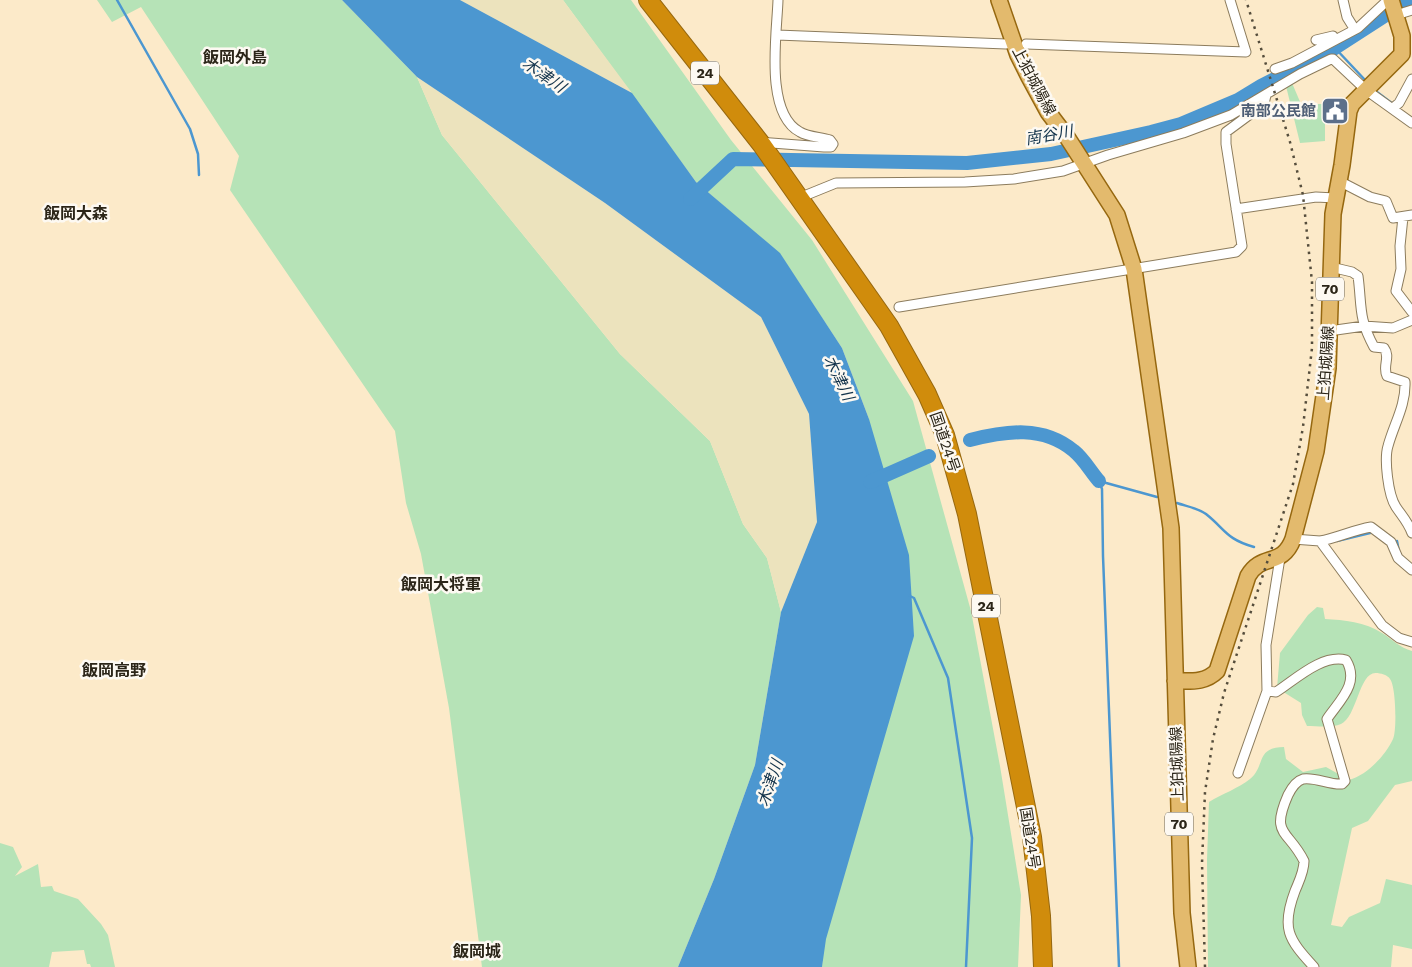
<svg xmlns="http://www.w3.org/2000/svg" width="1412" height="967" font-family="'Work Sans','Noto Sans JP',sans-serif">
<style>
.green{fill:#b6e3b7}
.sand{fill:#ece3bd}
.water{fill:#4c97d0}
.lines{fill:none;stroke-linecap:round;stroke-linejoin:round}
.stream{stroke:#4c97d0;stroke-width:2.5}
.river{stroke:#4c97d0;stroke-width:14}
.street-casing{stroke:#8c7c5d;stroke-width:11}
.primary-casing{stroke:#966810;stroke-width:18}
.highway-casing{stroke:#966810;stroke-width:20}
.street{stroke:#fff;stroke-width:9}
.primary{stroke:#e3ba6d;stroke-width:15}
.highway{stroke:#d08c0c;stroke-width:18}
.rail{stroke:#554d3c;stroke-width:2.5;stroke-dasharray:2.5 5;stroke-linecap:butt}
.labels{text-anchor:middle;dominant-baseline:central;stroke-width:5;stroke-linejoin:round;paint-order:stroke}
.shield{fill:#fdf9f2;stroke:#6a6559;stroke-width:1}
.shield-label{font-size:14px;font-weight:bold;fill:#2b2518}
.street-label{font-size:15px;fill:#2b2518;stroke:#fdf9f2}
.service-label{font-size:15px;font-weight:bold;fill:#4e5e75;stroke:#fdf9f2;text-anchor:end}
.neighbourhood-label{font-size:16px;font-weight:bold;fill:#2b2518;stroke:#fdf9f2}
.water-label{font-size:16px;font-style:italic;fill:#13334b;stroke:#fdf9f2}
</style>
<rect width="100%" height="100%" fill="#fceac9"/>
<path class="green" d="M97,0H342L417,77L442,135L620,354L710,441L743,524L767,558L781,612L755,765L714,879L678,967H482L449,708L421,554L406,503L395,431L230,190L239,156L141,7L112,22Z
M563,0H631L731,140L812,240L913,401L971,611L1000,766L1021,895L1018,967H822L869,419L842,348L780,254L696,182Z
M1292,83L1301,104H1325V141L1300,143L1286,86Z
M1317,607L1323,608L1325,619C1344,620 1365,622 1382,633C1392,639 1400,648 1412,651V781L1395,785L1368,821L1352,828L1331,925L1342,927L1349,917L1380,903L1386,879L1412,885V949L1393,945L1391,967H1208L1207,860L1209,802C1222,794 1239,788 1250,779C1266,766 1255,747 1284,747L1286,759L1303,772L1326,767L1349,780C1367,775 1385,756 1393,739C1397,731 1396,686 1390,679C1388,675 1380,673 1376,673C1359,672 1357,717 1341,724C1332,728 1317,726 1307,726L1302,715L1301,703L1277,688L1280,653L1308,615Z
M0,843L13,847L22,867L15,876L38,864L41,887L52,886L54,891L78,899L101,924L108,935L115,967H91L90,964H87L84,950L52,952L49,967H0Z"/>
<path class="sand" d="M460,0H563L632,93Z
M417,77L605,203L761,317L809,414L817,522L781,612L767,558L743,524L710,441L620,354L442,135Z"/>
<path class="water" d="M342,0H460L632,93L696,182L780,253L842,348L869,419L909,555L914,636L826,939L822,967H678L714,879L755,765L781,612L817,522L809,414L761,317L605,203L417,77Z"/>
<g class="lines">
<path class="stream" d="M117,0L190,129L198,154L199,175
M1335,48L1366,81
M1373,89L1393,104
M1099,481L1102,489L1103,556L1119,967
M1099,481L1157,497
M1177,503C1185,506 1198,508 1206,514C1226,530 1226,539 1254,547
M1337,541L1370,533
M1397,541L1399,552
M910,596L914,598L948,678L972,838L966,967"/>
<path class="river" d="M690,199L733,159L967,163L1051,154L1151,132L1181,124L1238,100L1261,86L1335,48L1409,0
M970,440C1006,431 1043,425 1074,451C1084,459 1091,472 1099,481
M870,482L929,456"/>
<g class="street-casing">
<path id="street" d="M1343,0L1347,17L1352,25
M1396,15L1412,10
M777,35L1006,44
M1316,40L1333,36
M1026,44L1246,52L1230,0
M1275,69L1292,63L1358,28L1388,0
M1393,108L1399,103L1412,79
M759,142L824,147H831L833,144L830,140C821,137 808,137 800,132C764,113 777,33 778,0
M1339,181L1370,197L1386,201L1393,218L1412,215
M799,198L836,183L965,182L1014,179L1063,171L1108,155L1183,133L1231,115L1300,74L1331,59H1333L1366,90L1412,123
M1236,209L1316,197L1335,198
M1403,217L1400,246L1401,269L1396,291L1412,312
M1331,267L1352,272L1358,276C1362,306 1358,318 1374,347L1384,348C1391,357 1382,366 1387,376L1405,382C1406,405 1394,424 1388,446C1384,459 1388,495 1396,507C1402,516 1408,522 1412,533
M899,307L1236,252L1242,246L1226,144V132L1264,104L1266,95
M1329,331L1364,326L1393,328L1412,320
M1293,539L1320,541L1382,625L1399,638L1412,642
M1320,541C1337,538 1353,530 1371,527L1391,542L1398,558L1412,570
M1267,691L1276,692C1296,679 1322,654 1346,660C1360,683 1340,700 1327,719L1345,781L1342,784C1329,785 1316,777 1303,779C1296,781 1291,789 1288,795C1270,836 1288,829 1304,861C1304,872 1299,881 1295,891C1281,928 1288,939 1314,967
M1238,773L1267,691L1266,645L1280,558"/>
</g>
<g class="primary-casing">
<path id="primary" d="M999,0L1018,55L1029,77L1048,112L1067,137L1117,215L1134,269L1171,528L1182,913L1188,967
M1175,681C1191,681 1205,683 1217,671L1248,576C1262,552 1282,568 1293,539L1316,451L1328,368L1333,214L1342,165L1349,111L1352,104L1402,54V36L1391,0"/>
</g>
<g class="highway-casing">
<path id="highway" d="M648,0L762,145L889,326L927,394L945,435L967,514L1032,837L1041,916L1043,967"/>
</g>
<use href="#street" class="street"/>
<use href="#primary" class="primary"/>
<use href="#highway" class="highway"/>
<path class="rail" d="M1205,967L1202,863L1205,792L1213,739L1224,693L1293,484L1303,427L1312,348V282L1303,195L1290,142L1246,0"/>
</g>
<defs>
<g id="civic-square" transform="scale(1.4375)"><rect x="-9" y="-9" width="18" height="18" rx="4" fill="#5c6f8a" stroke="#fdf9f2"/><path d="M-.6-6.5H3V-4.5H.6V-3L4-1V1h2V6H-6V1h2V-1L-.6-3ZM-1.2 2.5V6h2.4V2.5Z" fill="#fff"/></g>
</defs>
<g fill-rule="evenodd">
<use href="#civic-square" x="1335" y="111"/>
</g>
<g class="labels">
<g class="shield">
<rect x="691" y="61.5" width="28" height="23" rx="4"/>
<rect x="1316" y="277.5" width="28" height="23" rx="4"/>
<rect x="972" y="594.5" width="28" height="23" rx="4"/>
<rect x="1165" y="812.5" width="28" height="23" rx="4"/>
</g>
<g class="shield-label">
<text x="705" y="73">24</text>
<text x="1330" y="289">70</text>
<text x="986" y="606">24</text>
<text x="1179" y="824">70</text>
</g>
<g class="street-label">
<text transform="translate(1034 81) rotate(62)">上狛城陽線</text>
<text transform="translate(1326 363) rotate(-86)">上狛城陽線</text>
<text transform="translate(945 442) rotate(71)">国道24号</text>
<text transform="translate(1177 764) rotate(-92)">上狛城陽線</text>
<text transform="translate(1030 838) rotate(81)">国道24号</text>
</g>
<g class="service-label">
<text x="1316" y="111">南部公民館</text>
</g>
<g class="neighbourhood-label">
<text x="235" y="57">飯岡外島</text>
<text x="76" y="213">飯岡大森</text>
<text x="441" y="584">飯岡大将軍</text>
<text x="114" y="670">飯岡高野</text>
<text x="477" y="951">飯岡城</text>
</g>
<g class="water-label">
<text transform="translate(544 75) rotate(35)">木津川</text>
<text transform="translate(1049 135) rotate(-10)">南谷川</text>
<text transform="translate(839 378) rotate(64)">木津川</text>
<text transform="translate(770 783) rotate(-71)">木津川</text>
</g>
</g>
</svg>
